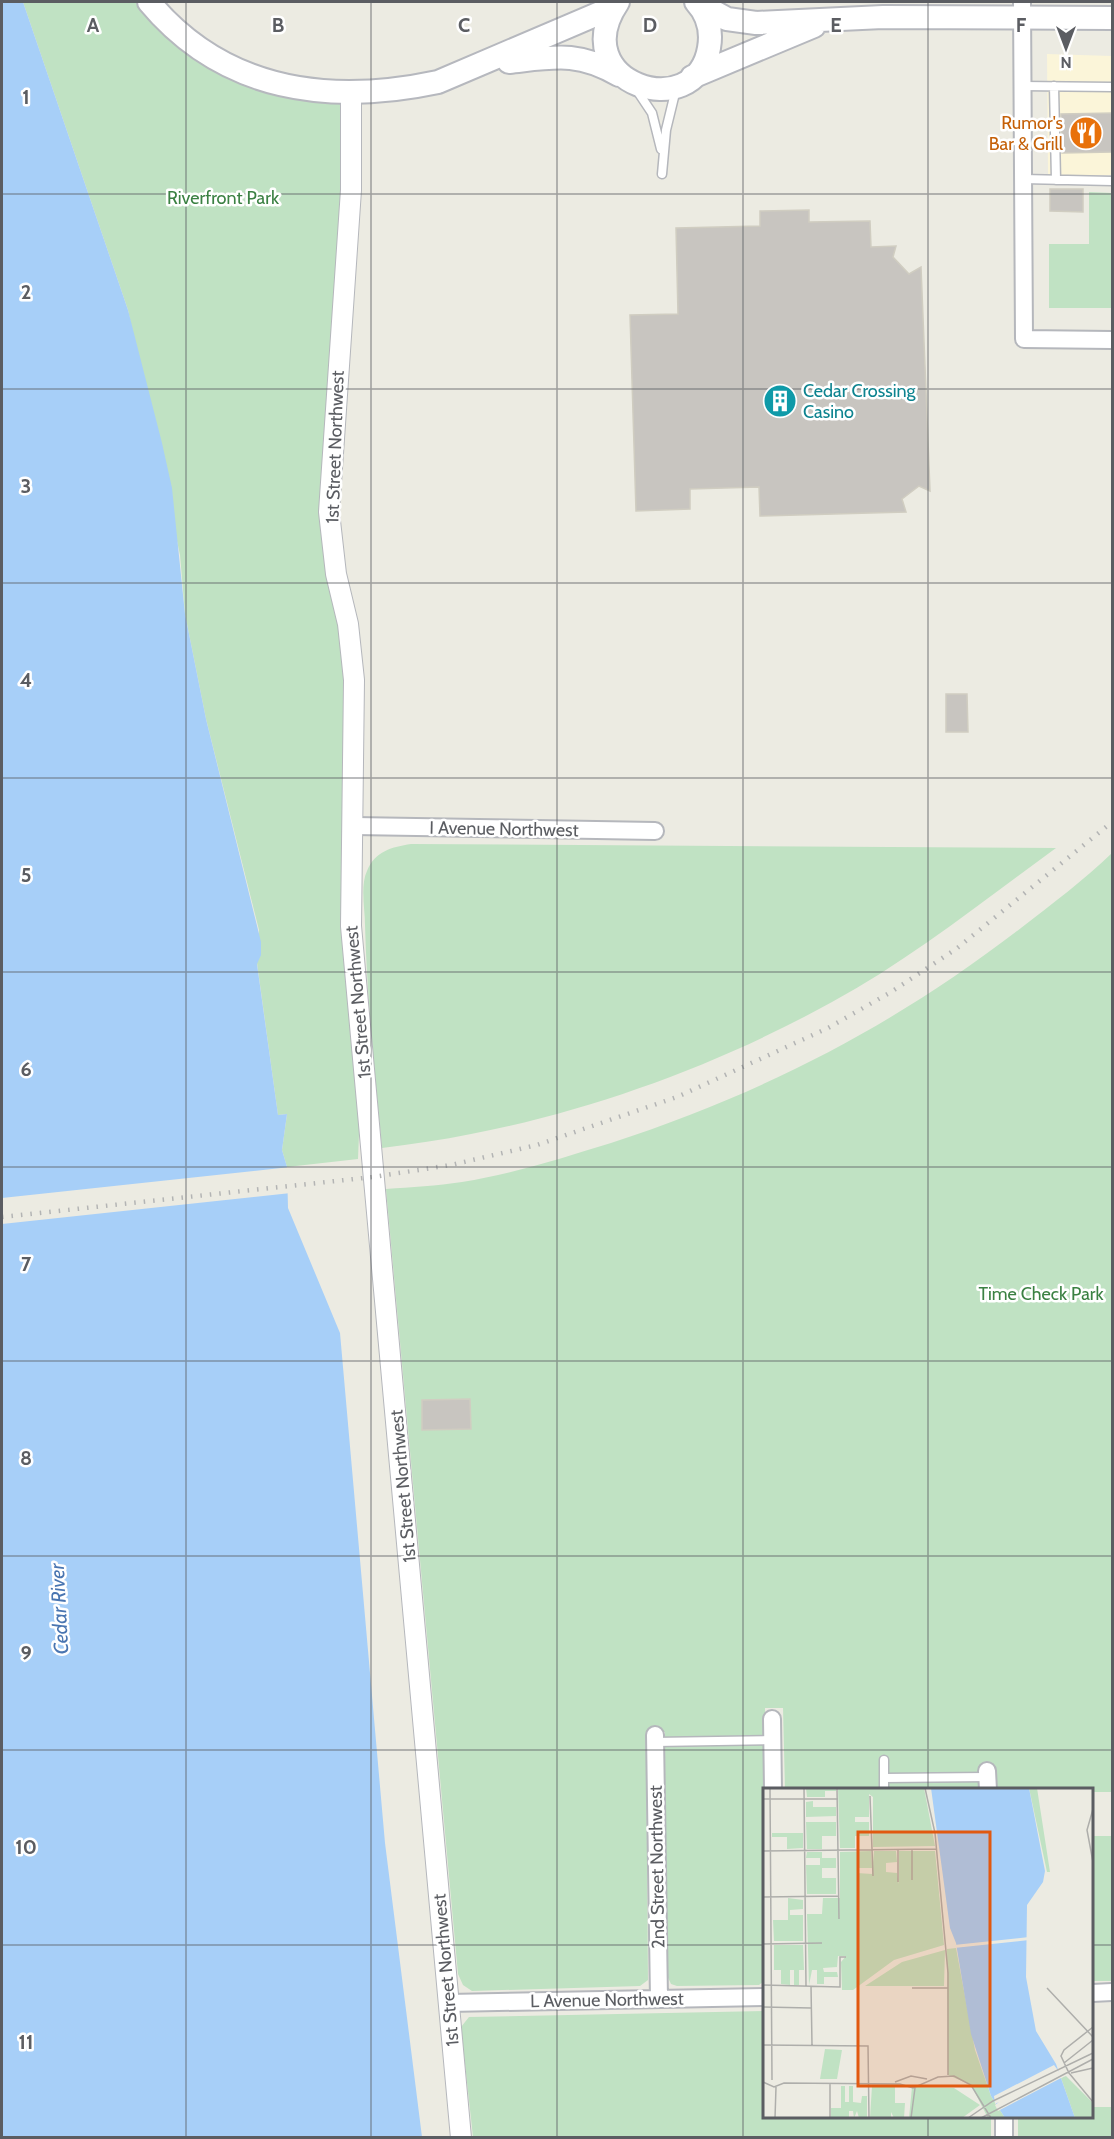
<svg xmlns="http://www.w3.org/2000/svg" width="1114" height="2139" font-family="Cabin,sans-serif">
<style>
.commercial{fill:#fbf5d9}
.green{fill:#c0e2c3}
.water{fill:#a7cff8}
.pier{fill:#ecebe2}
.building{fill:#c8c5c0;stroke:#d0cdc1;stroke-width:1.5}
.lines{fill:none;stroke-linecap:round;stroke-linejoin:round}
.service-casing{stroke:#b5b7bc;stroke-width:11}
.minor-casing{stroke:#b5b7bc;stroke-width:20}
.tertiary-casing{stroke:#b5b7bc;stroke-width:22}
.secondary-casing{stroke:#b6b8be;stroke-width:26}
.service{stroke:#fff;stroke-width:8}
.minor{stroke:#fff;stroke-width:16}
.tertiary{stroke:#fff;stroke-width:20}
.secondary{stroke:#fff;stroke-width:22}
.rail{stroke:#b3b4b4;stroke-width:4.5;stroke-dasharray:1.5 8;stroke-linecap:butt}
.grid{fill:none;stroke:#5b5d62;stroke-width:1.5;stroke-opacity:0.55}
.labels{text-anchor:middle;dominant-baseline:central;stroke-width:5;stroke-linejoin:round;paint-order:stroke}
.food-label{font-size:18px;fill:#c56008;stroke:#fff;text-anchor:end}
.park-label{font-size:18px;fill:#3b8143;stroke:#fff}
.culture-label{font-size:18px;fill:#0d838f;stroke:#fff;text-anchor:start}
.street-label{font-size:18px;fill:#5b5d62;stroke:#fff}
.water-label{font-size:20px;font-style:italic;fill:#4975b1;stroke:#fff}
.inset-road{fill:none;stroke:#aeaeab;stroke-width:1.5}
.view{fill:#e15910;fill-opacity:0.15;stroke:#e15910;stroke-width:3}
.inset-edge{fill:none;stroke:#5b5d62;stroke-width:3}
.grid-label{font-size:20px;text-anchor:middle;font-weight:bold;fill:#5b5d62;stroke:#fff;stroke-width:5;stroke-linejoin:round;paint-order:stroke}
</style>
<rect width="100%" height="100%" fill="#ecebe2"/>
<path class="commercial" d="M1047,54L1112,56V175H1048Z"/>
<path class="green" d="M23,2H149L247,74L351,94L331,463L354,676L362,1059L358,1159L287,1167L282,1150L287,1114L278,1115L257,963L259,930L206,719L185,614L180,555L128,310Z
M1089,192L1112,193V308H1049V244H1089Z
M411,844L1056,848C983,901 911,959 832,1002C722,1063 595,1110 471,1134C442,1140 412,1144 382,1148C375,1074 367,1000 365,925C365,909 360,886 367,871C375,851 392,847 411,844Z
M1112,853V1792H1092V1790L996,1789L995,1771L980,1770V1789H785L783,1708H765L764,1981L759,1985L677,1986L671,1984L666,1973L665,1732H646L648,1980L640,1986L472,1991L463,1985L458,1974L386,1189C411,1187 437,1186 462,1182C513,1174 562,1158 611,1143C766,1092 892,1027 1021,928C1052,904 1084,880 1112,853Z
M1092,1836H1112V1981H1092Z
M764,2011V2116L991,2117V2137H473L461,2027L469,2017Z
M1092,2107H1112V2137H1018V2117L1092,2116Z"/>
<path class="water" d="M2,2H23L128,310L162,443L172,488L185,614L206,719L261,942V955L257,964L278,1115L287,1114L282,1150L287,1167L288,1208L340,1333L385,1843L422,2137L2,2138Z"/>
<path class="pier" d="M290,1167L291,1193L2,1224V1198Z"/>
<path class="building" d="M1113,113V152L1062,153L1061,114Z
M1050,189H1083V212L1050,211Z
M809,210V222L870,221L871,247L896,246L893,257L909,274L921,267L930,491L919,486L902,499L906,512L760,516L759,487L690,489V509L636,511L630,315L678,314L676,228L760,226V211Z
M946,694H967L968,732H946Z
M470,1399L471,1429L422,1430V1400Z"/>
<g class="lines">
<g class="service-casing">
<path id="service" d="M1022,86L1112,87
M1054,86L1056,180
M636,89L652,113L661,149
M662,174L666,130L676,89
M1023,179L1112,181
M655,1742L772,1740
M884,1760V1790
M884,1778L987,1777"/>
</g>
<g class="minor-casing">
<path id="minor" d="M1022,2L1024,339L1112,340
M354,826L655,831
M772,1719L773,1790
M655,1735L659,1999
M987,1771L988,1790
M1092,1993L1112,1992
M449,2003L764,1997
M1004,2116V2138"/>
</g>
<g class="tertiary-casing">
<path id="tertiary" d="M351,94V190L329,512L336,574L348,624L354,680L351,926L461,2138"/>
</g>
<g class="secondary-casing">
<path id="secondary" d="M149,2C224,92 330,105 438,82L614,7
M618,2C563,83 696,126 709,48C712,31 708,15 696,2
M698,3L727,19L756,23L883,17L1112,18
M509,62C554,57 578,51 619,75
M692,77L814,26"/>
</g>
<use href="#service" class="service"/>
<use href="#minor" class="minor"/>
<use href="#tertiary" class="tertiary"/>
<use href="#secondary" class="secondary"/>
<path class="rail" d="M2,1217L373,1177L451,1165L537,1145L677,1097L828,1028L891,992L956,949L1112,822"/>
</g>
<path class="grid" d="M186,2V2138M371,2V2138M557,2V2138M743,2V2138M928,2V1790M2,194H1112M2,389H1112M2,583H1112M2,778H1112M2,972H1112M2,1167H1112M2,1361H1112M2,1556H1112M2,1750H1112M2,1945H764M1092,1945H1112M928,2116V2138"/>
<defs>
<g id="restaurant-disc" transform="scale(1.725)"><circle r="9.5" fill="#e8710a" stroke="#fff"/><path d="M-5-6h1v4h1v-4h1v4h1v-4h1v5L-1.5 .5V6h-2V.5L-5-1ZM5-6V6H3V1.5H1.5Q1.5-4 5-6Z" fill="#fff"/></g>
<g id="building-disc" transform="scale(1.725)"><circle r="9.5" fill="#0f9aa8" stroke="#fff"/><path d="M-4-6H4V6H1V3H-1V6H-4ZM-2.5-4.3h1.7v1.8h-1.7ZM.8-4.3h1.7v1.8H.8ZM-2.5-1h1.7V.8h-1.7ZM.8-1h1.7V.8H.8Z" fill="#fff"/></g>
</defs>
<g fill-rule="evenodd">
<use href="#restaurant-disc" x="1086" y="133"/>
<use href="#building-disc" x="780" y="401"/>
</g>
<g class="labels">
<g class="food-label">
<text x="1063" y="123">Rumor's<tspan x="1063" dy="21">Bar &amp; Grill</tspan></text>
</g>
<g class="park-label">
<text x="223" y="198">Riverfront Park</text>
<text x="1041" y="1294">Time Check Park</text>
</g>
<g class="culture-label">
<text x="803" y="391">Cedar Crossing<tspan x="803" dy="21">Casino</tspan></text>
</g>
<g class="street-label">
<text transform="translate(335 447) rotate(-88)">1st Street Northwest</text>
<text transform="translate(504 829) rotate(1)">I Avenue Northwest</text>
<text transform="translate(358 1002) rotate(-95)">1st Street Northwest</text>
<text transform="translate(403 1486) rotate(-95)">1st Street Northwest</text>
<text transform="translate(657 1867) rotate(-91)">2nd Street Northwest</text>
<text transform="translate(446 1970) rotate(-95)">1st Street Northwest</text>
<text transform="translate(607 2000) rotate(-1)">L Avenue Northwest</text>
</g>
<g class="water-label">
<text transform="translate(59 1609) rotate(-93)">Cedar River</text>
</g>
</g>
<g transform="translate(763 1788)">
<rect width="330" height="330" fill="#ecebe2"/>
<path d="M43,0H73V3H62V9H44ZM75,0H161L172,58L110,59V9L106,6V29H92V34H106V48H92V60H77ZM266,0H274L287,84H284ZM50,13V19H73V28L43,29V14ZM43,34H73V48H59V61H44ZM9,45H40V60L24,61V49H9ZM108,63L109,80H94V85L109,86L111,63H133L134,74L123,75V84L134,85L136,96V63H172L181,157L131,172L90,202H79L78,174L83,168H75L74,179L60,180L61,184H74L75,189H61V196H54V182H49L46,197L44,126H59L60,110H77V64ZM44,64H59V70H73V80H59V90H73V106H44L43,77H57V70H43ZM25,110L40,112V121L27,122V127H40V153H11L10,132H25ZM11,157H40L41,182H36V197H31V182H27V197L18,196V182H11ZM193,160L212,262L228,308L242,330H225L208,297L185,287L184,161ZM182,162L181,198H102L139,174ZM62,261L79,262L74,291H57ZM303,288L330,315V330H312L298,290ZM78,298H82V314H86V298H90V314L98,315L99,308H104V330H96L94,323L91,330L90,323H86V330H68V320H78ZM109,298L132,299V315H142L141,330H131L128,324V330H107ZM149,299L191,300L217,317L199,330H146Z" fill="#c0e2c3"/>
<path d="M168,0H266L282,83L280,94L264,117L263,189L273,243L293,276L312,330H242L228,308L208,246L193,155L187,140Z" fill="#a7cff8"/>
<path d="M266,149V152L191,160V157ZM291,277L300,289L235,323L232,317L236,314L232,316L231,308Z" fill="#ecebe2"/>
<path class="inset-road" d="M7,0L9,292M41,0L43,198M74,0L76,131M162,0L172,45L185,185V287M107,8L110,88M0,11H75M330,21L324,42L330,74M135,61V94M149,61V92M0,63L174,61M0,109L75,108M0,156L59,155M0,197L77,199V169H83M48,198L49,257M149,200H185M284,200L330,249M0,219L48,220M330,239L301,262L298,268L306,285L330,314M0,257L105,258L106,330M301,275L330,252M308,285L330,280M0,294L11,299L21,295L137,296L150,300L175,289L191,288L208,297L228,330M132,294L148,288L164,291M67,296V330M12,330L13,299M148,330L152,300M205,330L230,313L330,265M218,330L330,271"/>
<path class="view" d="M95,44H227V298H95Z"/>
<rect width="330" height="330" class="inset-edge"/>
</g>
<g class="grid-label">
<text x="93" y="32">A</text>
<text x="278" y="32">B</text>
<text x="464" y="32">C</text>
<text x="650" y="32">D</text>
<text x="836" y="32">E</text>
<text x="1021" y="32">F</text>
<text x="26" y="104">1</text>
<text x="26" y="299">2</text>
<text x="26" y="493">3</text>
<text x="26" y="687">4</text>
<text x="26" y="882">5</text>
<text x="26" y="1076">6</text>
<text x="26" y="1271">7</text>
<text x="26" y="1465">8</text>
<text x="26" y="1660">9</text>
<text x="26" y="1854">10</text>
<text x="26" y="2049">11</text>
</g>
<rect width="1114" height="2139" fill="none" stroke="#5b5d62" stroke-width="6"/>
<g transform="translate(1066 48) rotate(180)" stroke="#ffffff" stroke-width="4.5" paint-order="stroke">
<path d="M0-4.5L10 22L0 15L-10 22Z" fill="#5b5d62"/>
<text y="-9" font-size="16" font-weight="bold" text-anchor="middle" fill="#5b5d62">N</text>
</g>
</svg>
